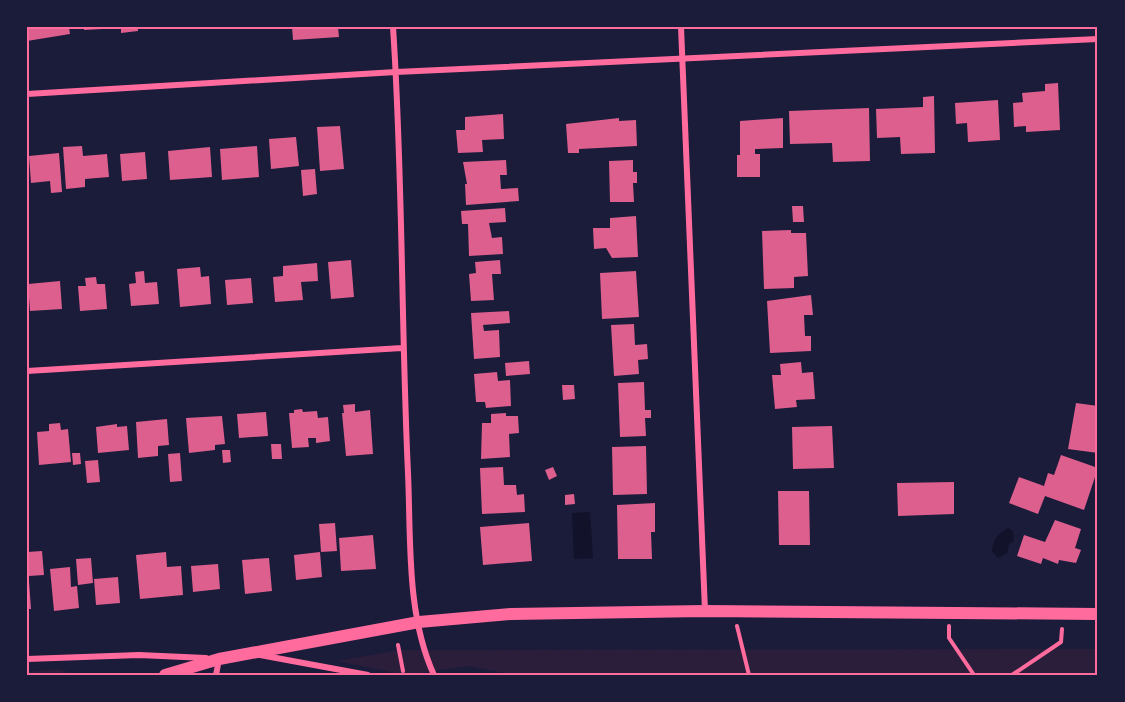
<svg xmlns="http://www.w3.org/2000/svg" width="1125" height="702" font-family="'IBM Plex Sans',sans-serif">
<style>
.green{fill:#2a1e3b}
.water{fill:#12122b}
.building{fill:#dd5f8e}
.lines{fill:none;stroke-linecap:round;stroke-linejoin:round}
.path{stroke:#ff6b9d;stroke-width:4}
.minor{stroke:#ff6b9d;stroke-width:6}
.secondary{stroke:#ff6b9d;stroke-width:12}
.neatline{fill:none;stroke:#ff6b9d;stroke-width:2}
</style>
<rect width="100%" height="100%" fill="#1b1b3a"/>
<path class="green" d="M1093,649H1098V675H515L468,666L405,675L337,661L400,650Z
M57,669L66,671V675H27V672Z"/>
<path class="water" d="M590,512L593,558L574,559L572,513Z
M1008,528L1013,531L1014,541L1009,544L1007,553L998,558L992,551C993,540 998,533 1008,528Z"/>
<path class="building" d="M27,27H69L70,34L27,41Z
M84,27H102V29L84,30Z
M121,27H138V31L121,33Z
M292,27H338L339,37L293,40Z
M1058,83L1060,130L1026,132V126L1014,127L1013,103L1023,102L1022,93L1045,91V84Z
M934,96L935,153L901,154L900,137L877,138L876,109L923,107V97Z
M998,100L1000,140L968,142L967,123L956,124L955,103Z
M869,108L870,161L833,162L832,143L790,144L789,111Z
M503,114L504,139L482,140L483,152L458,153L456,130H465V117Z
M619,118V121L636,120L637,146L579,149V153H568L566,124Z
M783,118V148L755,149V154H760V177H737V155H740V121Z
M340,126L344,169L320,171L317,127Z
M296,137L299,166L271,169L269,139Z
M82,146L83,156L107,154L109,177L85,179V187L66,189L63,147Z
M257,146L259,177L222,180L220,149Z
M210,147L212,177L170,180L168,151Z
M145,152L147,179L122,181L120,154Z
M59,153L62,192L51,193L50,181L31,183L29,156Z
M506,160L507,175H500L501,189L518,188L519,201L466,205L465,184H467L463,162Z
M633,160V172H637V183H633L634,202H610L609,161Z
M315,169L317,194L303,196L301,170Z
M792,206H803L804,222H793Z
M505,208L506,222L489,223L492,238L502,237L503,254L469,256L468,224H462L461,211Z
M636,216L638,257L612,258L606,248L594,249L593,228H610V218Z
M791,230V233H806L808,276L794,277V288L764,289L762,231Z
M351,260L354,297L331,299L328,262Z
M500,260L501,274H492L494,300L471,301L469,274L476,273L475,262Z
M317,263L318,281L301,282L303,300L275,302L273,277L283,276V266Z
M200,267L201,277L209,276L211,304L180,307L177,269Z
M144,271L145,283L157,282L159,304L131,306L129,284L136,283L135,272Z
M636,271L639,317L602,319L600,273Z
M96,277L97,284H105L107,309L80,311L78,286H86L85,278Z
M251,278L253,303L227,305L225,280Z
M60,281L62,309L30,311L28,284Z
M811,295L813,315H804L805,336H811V351L770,353L767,301Z
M509,311L510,323L483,325L484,331L499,330L500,357L474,359L471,313Z
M634,324L635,345L647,344L648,359L638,360L639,374L614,376L611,325Z
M529,361L530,374L506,376L505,363Z
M801,362L802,373L813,372L815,399L796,400L797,407L775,409L772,375H781L780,364Z
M497,372L498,381L510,380L511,406L486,408L485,402H476L474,374Z
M644,382L645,410H651V418H645L646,436L620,437L618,383Z
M562,385H574L575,399L563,400Z
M1076,403L1098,406V453L1068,449Z
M355,404V412L370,410L373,454L346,456L342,413H344L343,405Z
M302,409L303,412L317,411L318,418L328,417L330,441L316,443V438H308L309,447L292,448L289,413H294V410Z
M266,412L268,436L239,438L237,414Z
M506,413V416H518L519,433L509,434L510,457L481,459L482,423H491V414Z
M222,416L225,444L215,445V450L189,453L186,418Z
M167,419L169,445L158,446V456L138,458L136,422Z
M60,423L61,430L68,429L71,462L39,465L37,432L49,431V424Z
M117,424V427L127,426L129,450L98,453L96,427Z
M832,426L834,468L793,469L792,427Z
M271,444H281L282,459H272Z
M646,446L647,494L613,495L612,447Z
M222,450H230L231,462L223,463Z
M72,453H80L81,464L73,465Z
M180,453L182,481L170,482L168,454Z
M1061,455L1098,468L1084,510L1045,496L1038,514L1009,503L1019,477L1044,486L1048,473L1054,475Z
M98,460L100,482L87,483L85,461Z
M503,467L504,485H516L517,495L524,494L525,512L482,514L480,468Z
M553,467L557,476L549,480L545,470Z
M954,482V514L898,516L897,483Z
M778,491H809L810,545H779Z
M574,494L575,504L565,505V495Z
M655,503V532H651L652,559H618L617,505Z
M1055,520L1081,529L1075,548L1081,550L1076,563L1059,560L1058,564L1043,558L1041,564L1017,556L1024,535L1045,542Z
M335,523L337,551L321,552L319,524Z
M529,523L532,561L483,565L480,527Z
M373,535L376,569L341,571L339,538Z
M42,551L44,575L29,576L27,552Z
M166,552L167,567L181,566L183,595L140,599L136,555Z
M320,552L322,577L296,580L294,555Z
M91,558L93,583L78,585L76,559Z
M269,558L272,591L245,594L242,560Z
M218,564L220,589L193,592L191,566Z
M70,567L71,587L77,586L79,608L54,611L50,569Z
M118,577L120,603L96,605L94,579Z
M27,581H29L31,609H27Z"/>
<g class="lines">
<path class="path" d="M737,626L749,675
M949,626V638L974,675
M398,645L403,671
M1012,675L1061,642L1062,629"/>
<path class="minor" d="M393,27C403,175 401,324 408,473C411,538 406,614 434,675
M681,27L705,611
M27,94L396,72L1098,39
M27,371L402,348
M260,655L368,675
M27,659L139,655L206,658
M216,675L219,659"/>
<path class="secondary" d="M165,675L219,659L419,622L511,614L705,611L1098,614"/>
</g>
<rect width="1125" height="702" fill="none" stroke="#1b1b3a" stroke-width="57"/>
<rect x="28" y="28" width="1068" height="646" class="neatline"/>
</svg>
